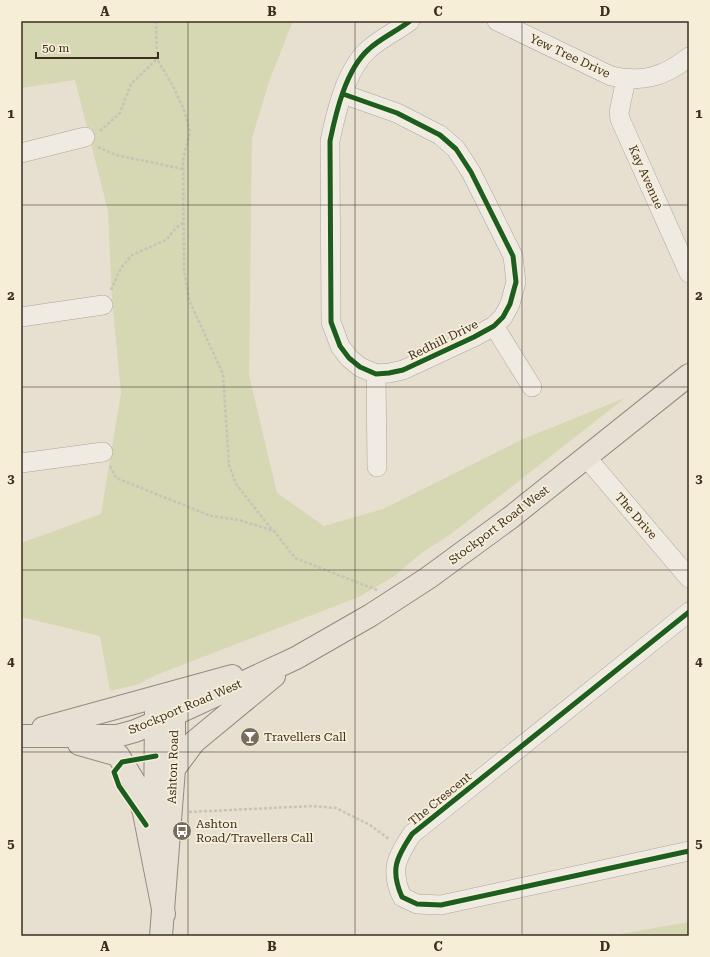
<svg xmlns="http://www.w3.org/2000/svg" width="710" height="957" font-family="'Roboto Serif',serif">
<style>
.green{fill:#d6d7b3}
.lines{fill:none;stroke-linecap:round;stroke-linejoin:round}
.minor-casing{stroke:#ada599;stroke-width:20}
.major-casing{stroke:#928b80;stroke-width:24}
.path{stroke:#c8c2b9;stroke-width:2.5;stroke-dasharray:3 2;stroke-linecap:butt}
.minor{stroke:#efebe3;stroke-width:19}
.major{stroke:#e6e1d4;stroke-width:22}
.cycleway-casing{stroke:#f7eed8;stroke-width:8}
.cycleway{stroke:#1b5e20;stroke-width:5}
.grid{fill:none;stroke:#3d2e20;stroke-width:1;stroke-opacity:0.55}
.labels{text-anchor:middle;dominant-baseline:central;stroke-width:3.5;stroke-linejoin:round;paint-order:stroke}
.street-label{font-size:12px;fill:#3d2e20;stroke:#f7eed8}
.poi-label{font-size:12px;fill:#3d2e20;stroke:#f7eed8;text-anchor:start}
.neatline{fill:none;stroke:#3d2e20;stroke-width:1.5}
.grid-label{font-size:13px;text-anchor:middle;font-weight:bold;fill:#3d2e20}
</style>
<rect width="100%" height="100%" fill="#e7e0d1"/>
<path class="green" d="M21,21H293L270,79L252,138L249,375L277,493L324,526L383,509L523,439L625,398L451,534L420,554L396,575L359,597L156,675L139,684L110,691L100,636L21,617V543L101,514L121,393L112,299L108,211L75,80L21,88Z
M689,922V936H609Z"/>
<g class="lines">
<g class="minor-casing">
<path id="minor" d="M497,21L611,76C642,83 664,77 689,57
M626,79L619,112L620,119L689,273
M343,94L397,113L440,135L456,149L471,172L513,256L516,282L510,304L503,317L494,326L474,337L403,370L389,373L376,374L360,367L349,358L340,346L331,322L330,141C336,112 346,69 369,49C381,38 397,31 410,21
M21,153L85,137
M21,317L103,305
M494,326L532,387
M376,374L377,467
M586,457L689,578
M21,463L103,452
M689,612L412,834C396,858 390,870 402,897L417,904L441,905L689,851"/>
</g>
<g class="major-casing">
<path id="major" d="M43,728L232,676
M21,736H117L135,731L175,714L296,658L371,615L428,578L510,518L689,375
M79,744L118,755L136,785L144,813L164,914
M174,769L194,742L274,676
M155,825L156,709
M161,936L174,769V702"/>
</g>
<path class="path" d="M156,21L157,59L174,88L184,110L190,132L183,159L184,270L189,300L223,374L229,465L236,484L273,531
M100,131L120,113L131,84L157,59
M98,147L116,155L183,169
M111,290L121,268L132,255L166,240L176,228L184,222
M110,466L116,478L211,516L239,520L274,531L295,558L377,590
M189,812L312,806L336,808L370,825L389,839"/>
<use href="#minor" class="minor"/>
<use href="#major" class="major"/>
<g class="cycleway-casing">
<path id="cycleway" d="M343,94L397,113L440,135L456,149L471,172L513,256L516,282L510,304L503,317L494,326L474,337L403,370L389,373L376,374L360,367L349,358L340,346L331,322L330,141C336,112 346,69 369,49C381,38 397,31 410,21
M689,612L412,834C396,858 390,870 402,897L417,904L441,905L689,851
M146,825L119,786L114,772L122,762L156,756"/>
</g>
<use href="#cycleway" class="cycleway"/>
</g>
<path class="grid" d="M188,21V936M355,21V936M522,21V936M21,205H689M21,387H689M21,570H689M21,752H689"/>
<defs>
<g id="bar-disc" transform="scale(1)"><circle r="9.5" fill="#786c5e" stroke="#f7eed8"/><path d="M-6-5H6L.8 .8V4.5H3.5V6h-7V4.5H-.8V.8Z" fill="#fff"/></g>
<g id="bus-disc" transform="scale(1)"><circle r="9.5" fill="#786c5e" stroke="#f7eed8"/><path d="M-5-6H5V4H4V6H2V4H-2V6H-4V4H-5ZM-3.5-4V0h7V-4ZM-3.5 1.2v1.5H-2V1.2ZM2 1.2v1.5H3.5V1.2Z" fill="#fff"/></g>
</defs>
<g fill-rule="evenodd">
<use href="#bar-disc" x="250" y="737"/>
<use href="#bus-disc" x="182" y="831"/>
</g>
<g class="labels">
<g class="street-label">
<text transform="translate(570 56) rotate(25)">Yew Tree Drive</text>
<text transform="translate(646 177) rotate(66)">Kay Avenue</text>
<text transform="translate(443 340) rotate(-26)">Redhill Drive</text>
<text transform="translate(636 516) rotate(49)">The Drive</text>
<text transform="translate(499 525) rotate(-37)">Stockport Road West</text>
<text transform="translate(185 707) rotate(-23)">Stockport Road West</text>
<text transform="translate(173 767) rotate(-88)">Ashton Road</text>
<text transform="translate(440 799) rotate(-39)">The Crescent</text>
</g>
<g class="poi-label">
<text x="264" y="737">Travellers Call</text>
<text x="196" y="824">Ashton<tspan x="196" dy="14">Road/Travellers Call</tspan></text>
</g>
</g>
<rect width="710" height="957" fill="none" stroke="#f7eed8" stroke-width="44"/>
<path d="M36 52v6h122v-6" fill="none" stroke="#3d2e20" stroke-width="2"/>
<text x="42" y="52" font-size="12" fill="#3d2e20" stroke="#f7eed8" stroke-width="3" paint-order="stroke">50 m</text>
<rect x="22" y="22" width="666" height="913" class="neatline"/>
<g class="grid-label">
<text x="105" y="16">A</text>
<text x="272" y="16">B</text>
<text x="438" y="16">C</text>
<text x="605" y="16">D</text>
<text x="11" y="118">1</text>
<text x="699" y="118">1</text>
<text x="11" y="300">2</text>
<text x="699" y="300">2</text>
<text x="11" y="483">3</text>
<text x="699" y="483">3</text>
<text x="11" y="666">4</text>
<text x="699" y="666">4</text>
<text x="11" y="848">5</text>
<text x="699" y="848">5</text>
<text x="105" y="951">A</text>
<text x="272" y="951">B</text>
<text x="438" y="951">C</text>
<text x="605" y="951">D</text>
</g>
</svg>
